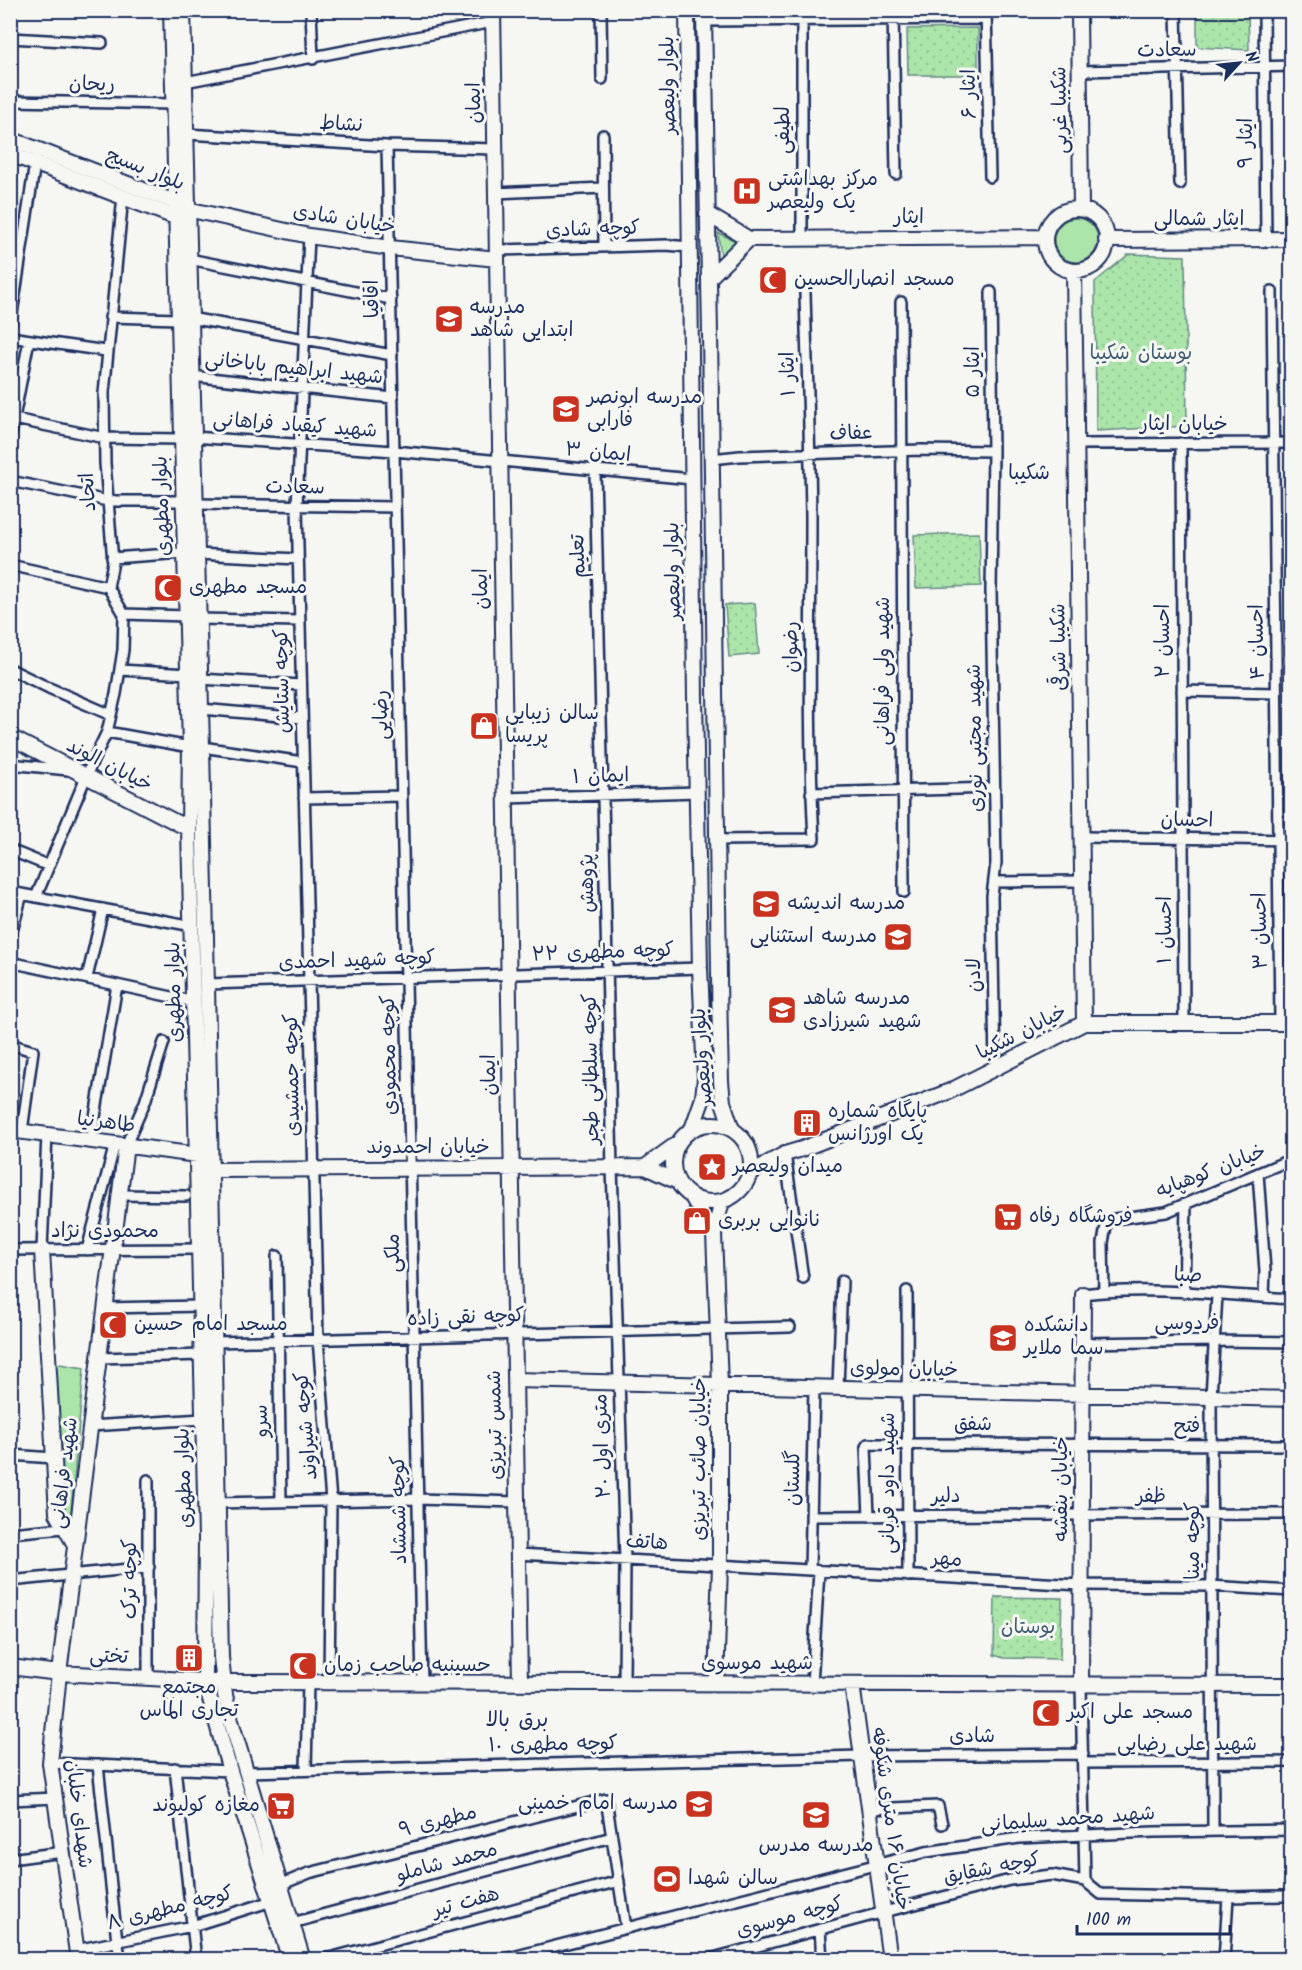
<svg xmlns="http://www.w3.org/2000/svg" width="1302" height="1970" font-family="Kalam,'Playpen Sans Arabic',sans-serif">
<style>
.grass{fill:#ace5aa;stroke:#648a84;stroke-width:1.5}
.park{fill:url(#park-dots);stroke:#648a84;stroke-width:1.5}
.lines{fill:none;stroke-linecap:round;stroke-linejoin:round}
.street-casing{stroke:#1b2f5e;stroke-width:14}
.secondary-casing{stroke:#1b2f5e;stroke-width:18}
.street{stroke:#f6f6f2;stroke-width:9}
.secondary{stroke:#f6f6f2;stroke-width:14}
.labels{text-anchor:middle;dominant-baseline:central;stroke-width:6;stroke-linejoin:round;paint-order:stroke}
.street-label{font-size:20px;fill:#1b2f5e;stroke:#f6f6f2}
.poi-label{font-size:20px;fill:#1b2f5e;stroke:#f6f6f2;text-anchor:start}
.park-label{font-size:20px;fill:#3f5c71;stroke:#f6f6f2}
.neighbourhood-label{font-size:21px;fill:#1b2f5e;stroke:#f6f6f2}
</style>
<defs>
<pattern id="park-dots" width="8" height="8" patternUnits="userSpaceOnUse" patternTransform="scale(1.5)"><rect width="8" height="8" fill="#ace5aa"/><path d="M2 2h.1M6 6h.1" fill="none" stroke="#93c595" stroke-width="1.8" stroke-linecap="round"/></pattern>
</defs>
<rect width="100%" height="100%" fill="#f6f6f2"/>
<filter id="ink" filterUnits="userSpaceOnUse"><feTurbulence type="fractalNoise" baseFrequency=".0167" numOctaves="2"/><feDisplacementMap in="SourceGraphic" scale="12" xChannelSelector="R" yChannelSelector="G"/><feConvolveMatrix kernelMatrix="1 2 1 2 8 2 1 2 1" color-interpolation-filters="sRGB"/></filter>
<g filter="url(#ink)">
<path class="grass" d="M1054 240a22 22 0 1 1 44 0a22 22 0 1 1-44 0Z
M718,233L736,241L721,256Z
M53,1363L84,1368L71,1513L62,1514Z"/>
<path class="park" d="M1197,11H1248L1249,50L1197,47Z
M978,28V75H908L907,29Z
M1129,254L1185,256L1187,426L1096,431L1095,282Z
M979,533L981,586L916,588L914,535Z
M755,603L759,654L729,657L725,605Z
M995,1597L1062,1598L1060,1659L1004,1658L994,1655Z"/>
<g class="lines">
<g class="street-casing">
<path id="street" d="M311,10L313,59
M601,10L602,79
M802,10V238
M893,10L896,174
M986,10L990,177
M1176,10L1180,184
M1264,10L1266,239
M704,21L986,19
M10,38L102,43
M1080,71L1292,66
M185,82L493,22
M10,101L173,104
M186,134L387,146L495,149
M603,135L604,247
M387,146L422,1683
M496,193L603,188
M309,236L297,506L318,1339L331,1501L329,1682
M497,250L666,245L690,247
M189,259L391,299
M1272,291L1280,1022
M991,292L993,451L991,591L996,863L992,896L995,1068
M901,302L904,892
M110,317L178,319
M190,318L392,355
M10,327L35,163
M10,337L106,351
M191,376L393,398
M10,418L105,438L181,439
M193,437L394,451L692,479
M10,439L29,340
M1181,443L1184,1022
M1077,444L1292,443
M711,459L740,456L921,450L993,451
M595,471L612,1168L625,1560L624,1683
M10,481L108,501H182
M195,504L395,507
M196,554L298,559
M112,558L184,553
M10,565L108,587
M124,614L186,616
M198,619L300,621
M10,669L49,688L111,715
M120,670L188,674
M200,679L301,685
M1182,691L1276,693
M201,709L302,718
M107,732L190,747
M202,747L303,762
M10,764L68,770
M811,793L995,788
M304,798L402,796
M505,798L698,792
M1082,837L1292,840
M715,840L814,839C808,732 811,624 811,516C810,442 807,368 805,293
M10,850L49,866
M994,882L1082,881
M10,892L193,926
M36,897L90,767L107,732L116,694L123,650L124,614L108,587L113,562L105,463L104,393L123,196
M10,939L22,894
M10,962L195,1002
M87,978L103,909
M207,984L700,968
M10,1044L33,1051L22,1131
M91,1141L117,985
M126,1145L145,1102L164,1042
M785,1154L803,1278
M1258,1173L1265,1271L1264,1297
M120,1195L186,1196
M10,1250L200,1249
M42,1250L47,1135
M87,1250L115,1144
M277,1256L281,1502
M907,1291L908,1576
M1104,1292L1103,1243L1107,1220L1166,1212L1292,1159
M1184,1293L1186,1204
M1083,1294C1148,1286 1225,1295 1292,1299
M105,1308L201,1306
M216,1342L790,1327
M1083,1343L1215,1341L1292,1342
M99,1358L202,1355
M838,1388L842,1281
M90,1426L203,1419
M10,1455L54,1458
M217,1503L418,1499L517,1502
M811,1516L1292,1514
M869,1516L866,1447L868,1444L1292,1445
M10,1533L64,1528
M518,1554L1081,1585L1211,1586L1292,1591
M810,1570L814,1387
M10,1581L149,1567
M148,1679V1480
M812,1684L819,1571
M1081,1684L1085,1881
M50,1763L230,1771
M1083,1763L1292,1762
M98,1765L117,1941L121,1960
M175,1768L196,1960
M306,1770L308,1682
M245,1772L862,1756L1083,1754
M10,1800L56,1798
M870,1809L938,1806L942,1824
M1213,1831L1211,1397L1217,1295
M10,1859L63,1852
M280,1885L309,1873L606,1799L626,1928
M292,1923L612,1837
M820,1929L822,1960
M76,1950L192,1926L272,1901
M322,1960L619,1881
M501,1960L926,1852L1019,1838L1154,1832L1292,1830
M706,1960L884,1912L1010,1880L1052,1875L1085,1881L1101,1894L1228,1897L1284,1896
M1224,1960L1228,1897"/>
</g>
<g class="secondary-casing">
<path id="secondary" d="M171,10L190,747L189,829L206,1537L205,1681L230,1771L290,1960
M183,10L202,747L221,1657L225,1695L231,1721L303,1960
M493,10L520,1683
M687,10L695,698L700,968L705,1078L703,1098L692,1129
M704,10C705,118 709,226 710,333C713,583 715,832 721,1081L723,1102L732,1129
M1079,10L1081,209
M10,139L175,202L187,209L309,236L390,248L497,259
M10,154L175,217L181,213
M1045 240a31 31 0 1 1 62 0a31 31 0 1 1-62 0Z
M707,214L749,239L1045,237
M1106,240L1292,239
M1074,271L1084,1023
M709,278L749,239
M10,737L189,829
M673 1163a39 39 0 1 1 78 0a39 39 0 1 1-78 0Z
M10,1130L197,1155L212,1170L645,1167L678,1182
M645,1167L678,1143
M750,1173L785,1154L802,1149L950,1091L1084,1023H1292
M692,1197L714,1234
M42,1250L57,1513L75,1545
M515,1380L1292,1399
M10,1667L59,1673L223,1682L1292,1685
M716,1683L720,1565V1385L714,1234L722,1201
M852,1684L890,1960
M1081,1684L1083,1294
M78,1960L50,1763L59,1673L126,1145"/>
</g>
<use href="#street" class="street"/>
<use href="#secondary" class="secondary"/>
</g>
</g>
<defs>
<g id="hospital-square" transform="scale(1.5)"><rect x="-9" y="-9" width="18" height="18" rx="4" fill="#c8321e" stroke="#f6f6f2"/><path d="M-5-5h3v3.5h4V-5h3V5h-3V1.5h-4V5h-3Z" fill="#fff"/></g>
<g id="mosque-square" transform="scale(1.5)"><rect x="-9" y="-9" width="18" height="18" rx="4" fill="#c8321e" stroke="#f6f6f2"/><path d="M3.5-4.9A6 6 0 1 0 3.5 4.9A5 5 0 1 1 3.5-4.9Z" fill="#fff"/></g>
<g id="school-square" transform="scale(1.5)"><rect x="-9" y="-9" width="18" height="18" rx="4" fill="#c8321e" stroke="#f6f6f2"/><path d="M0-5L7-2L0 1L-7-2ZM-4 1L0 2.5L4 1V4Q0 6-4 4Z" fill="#fff"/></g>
<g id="shop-square" transform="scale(1.5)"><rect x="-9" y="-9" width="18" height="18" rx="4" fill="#c8321e" stroke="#f6f6f2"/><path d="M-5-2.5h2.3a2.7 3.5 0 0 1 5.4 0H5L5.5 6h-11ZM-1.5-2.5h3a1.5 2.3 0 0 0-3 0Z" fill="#fff"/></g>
<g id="building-square" transform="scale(1.5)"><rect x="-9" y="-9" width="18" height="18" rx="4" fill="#c8321e" stroke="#f6f6f2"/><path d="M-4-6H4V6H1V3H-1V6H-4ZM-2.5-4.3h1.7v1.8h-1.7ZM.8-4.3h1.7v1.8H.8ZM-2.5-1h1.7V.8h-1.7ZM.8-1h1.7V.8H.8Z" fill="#fff"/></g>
<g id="sight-square" transform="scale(1.5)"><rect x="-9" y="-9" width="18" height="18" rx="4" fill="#c8321e" stroke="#f6f6f2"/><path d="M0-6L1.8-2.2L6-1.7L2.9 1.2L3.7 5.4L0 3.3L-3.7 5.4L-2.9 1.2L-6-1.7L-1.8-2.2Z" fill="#fff"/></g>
<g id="supermarket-square" transform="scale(1.5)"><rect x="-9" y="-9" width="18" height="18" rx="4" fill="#c8321e" stroke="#f6f6f2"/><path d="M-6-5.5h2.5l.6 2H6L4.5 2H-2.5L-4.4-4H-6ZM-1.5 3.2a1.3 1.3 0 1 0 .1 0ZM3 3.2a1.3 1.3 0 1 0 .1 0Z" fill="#fff"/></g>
<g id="university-square" transform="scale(1.5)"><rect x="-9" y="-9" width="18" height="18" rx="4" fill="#c8321e" stroke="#f6f6f2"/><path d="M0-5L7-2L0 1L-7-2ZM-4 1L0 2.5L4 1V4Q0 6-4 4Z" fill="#fff"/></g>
<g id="stadium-square" transform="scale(1.5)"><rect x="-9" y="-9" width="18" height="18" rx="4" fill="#c8321e" stroke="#f6f6f2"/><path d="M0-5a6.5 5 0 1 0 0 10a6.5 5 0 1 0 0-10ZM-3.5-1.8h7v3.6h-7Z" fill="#fff"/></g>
</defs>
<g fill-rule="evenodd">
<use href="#hospital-square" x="747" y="191"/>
<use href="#mosque-square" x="773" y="280"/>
<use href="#school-square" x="449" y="319"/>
<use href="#school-square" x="566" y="409"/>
<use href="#mosque-square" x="168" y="588"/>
<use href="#shop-square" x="484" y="726"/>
<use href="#school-square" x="766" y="904"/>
<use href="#school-square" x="898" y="937"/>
<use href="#school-square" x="782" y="1010"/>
<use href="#building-square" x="807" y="1123"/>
<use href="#sight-square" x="712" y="1167"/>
<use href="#supermarket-square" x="1008" y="1217"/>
<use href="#shop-square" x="697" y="1221"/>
<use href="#mosque-square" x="113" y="1325"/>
<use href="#university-square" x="1003" y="1338"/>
<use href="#building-square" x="189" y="1658"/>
<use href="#mosque-square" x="303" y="1666"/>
<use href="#mosque-square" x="1046" y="1713"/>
<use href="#school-square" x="699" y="1804"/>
<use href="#supermarket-square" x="281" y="1806"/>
<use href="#school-square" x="816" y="1815"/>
<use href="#stadium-square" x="667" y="1879"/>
</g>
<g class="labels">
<g class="street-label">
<text transform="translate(1167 51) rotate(-1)">سعادت</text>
<text transform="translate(92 85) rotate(1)">ریحان</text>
<text transform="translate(669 85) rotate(-91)">بلوار ولیعصر</text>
<text transform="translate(970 94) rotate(-91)">ایثار ۶</text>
<text transform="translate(475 103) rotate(-91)">ایمان</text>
<text transform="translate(1061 110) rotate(-91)">شکیبا غربی</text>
<text transform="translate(341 125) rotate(3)">نشاط</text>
<text transform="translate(784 130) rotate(-90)">لطیفی</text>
<text transform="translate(1247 143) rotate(-90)">ایثار ۹</text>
<text transform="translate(145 170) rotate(22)">بلوار بسیج</text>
<text x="909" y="218">ایثار</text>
<text transform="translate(344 220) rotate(9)">خیابان شادی</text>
<text x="1199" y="220">ایثار شمالی</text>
<text transform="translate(593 230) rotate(-2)">کوچه شادی</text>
<text transform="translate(373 299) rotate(-91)">اقاقیا</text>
<text transform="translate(294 369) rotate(6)">شهید ابراهیم باباخانی</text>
<text transform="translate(974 372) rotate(-90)">ایثار ۵</text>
<text transform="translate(789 374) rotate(-92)">ایثار ۱</text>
<text x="1184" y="425">خیابان ایثار</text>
<text transform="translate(295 426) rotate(4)">شهید کیقباد فراهانی</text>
<text transform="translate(851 434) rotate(-2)">عفاف</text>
<text transform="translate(598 453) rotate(5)">ایمان ۳</text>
<text transform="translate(295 488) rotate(1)">سعادت</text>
<text transform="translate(89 492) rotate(-94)">اتحاد</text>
<text transform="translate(163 506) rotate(-92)">بلوار مطهری</text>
<text transform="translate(579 556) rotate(-92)">تعلیم</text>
<text transform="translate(674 571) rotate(-91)">بلوار ولیعصر</text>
<text transform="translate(482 589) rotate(-91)">ایمان</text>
<text transform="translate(1164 641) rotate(-90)">احسان ۲</text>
<text transform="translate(1258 642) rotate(-91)">احسان ۴</text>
<text transform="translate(792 647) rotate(-91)">رضوان</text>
<text transform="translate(1060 647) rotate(-91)">شکیبا شرقی</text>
<text transform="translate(884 671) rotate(-90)">شهید ولی فراهانی</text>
<text transform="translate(283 681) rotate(-91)">کوچه ستایش</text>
<text transform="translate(382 715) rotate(-91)">رضایی</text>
<text transform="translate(976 738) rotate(-91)">شهید مجتبی نوری</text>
<text transform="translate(109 766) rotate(27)">خیابان الوند</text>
<text transform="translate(601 777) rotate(-2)">ایمان ۱</text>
<text transform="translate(1187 821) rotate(1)">احسان</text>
<text transform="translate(588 883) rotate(-91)">پژوهش</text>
<text transform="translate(1166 930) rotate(-90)">احسان ۱</text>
<text transform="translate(1261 931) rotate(-91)">احسان ۳</text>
<text transform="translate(603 953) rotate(-2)">کوچه مطهری ۲۲</text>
<text transform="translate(357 961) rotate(-2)">کوچه شهید احمدی</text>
<text transform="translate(975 975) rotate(-91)">لادن</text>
<text transform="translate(175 992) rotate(-91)">بلوار مطهری</text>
<text transform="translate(1022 1033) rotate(-27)">خیابان شکیبا</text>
<text transform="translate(390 1055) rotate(-91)">کوچه محمودی</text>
<text transform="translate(703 1057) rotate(-94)">بلوار ولیعصر</text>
<text transform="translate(592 1069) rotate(-91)">کوچه سلطانی طجر</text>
<text transform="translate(293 1075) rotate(-91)">کوچه جمشیدی</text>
<text transform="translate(490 1075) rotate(-91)">ایمان</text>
<text transform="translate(106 1123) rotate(7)">طاهرنیا</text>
<text x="428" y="1148">خیابان احمدوند</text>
<text transform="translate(1211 1172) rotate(-21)">خیابان کوهپایه</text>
<text x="105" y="1232">محمودی نژاد</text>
<text transform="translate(394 1253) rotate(-91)">ملکی</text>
<text transform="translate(1188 1276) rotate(2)">صبا</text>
<text transform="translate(466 1318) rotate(-2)">کوچه نقی زاده</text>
<text x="1187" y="1324">فردوسی</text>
<text transform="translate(904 1370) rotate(1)">خیابان مولوی</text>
<text transform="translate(262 1421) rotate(-91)">سرو</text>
<text transform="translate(496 1425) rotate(-91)">شمس تبریزی</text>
<text x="973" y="1425">شفق</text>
<text transform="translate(307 1426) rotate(-95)">کوچه شیراوند</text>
<text x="1187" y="1427">فتح</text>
<text transform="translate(603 1446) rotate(-92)">۲۰ متری اول</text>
<text transform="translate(700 1459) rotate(-90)">خیابان صائب تبریزی</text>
<text transform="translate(65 1473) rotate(-83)">شهید فراهانی</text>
<text transform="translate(185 1478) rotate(-92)">بلوار مطهری</text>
<text transform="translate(794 1478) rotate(-89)">گلستان</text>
<text transform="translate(889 1483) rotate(-90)">شهید داود قربانی</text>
<text transform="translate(1062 1489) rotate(-90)">خیابان بنفشه</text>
<text x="946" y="1497">دلیر</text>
<text x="1151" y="1497">ظفر</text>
<text transform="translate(400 1510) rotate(-91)">کوچه شمشاد</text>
<text transform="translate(1194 1541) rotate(-90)">کوچه مینا</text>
<text transform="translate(647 1543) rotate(3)">هاتف</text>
<text transform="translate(947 1560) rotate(3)">مهر</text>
<text transform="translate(131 1579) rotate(-90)">کوچه ترک</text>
<text transform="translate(109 1657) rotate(3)">تختی</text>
<text x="757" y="1664">شهید موسوی</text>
<text x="972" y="1737">شادی</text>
<text transform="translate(553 1745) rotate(-1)">کوچه مطهری ۱۰</text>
<text x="1187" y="1745">شهید علی رضایی</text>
<text transform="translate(78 1814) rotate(83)">شهدای خلبان</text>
<text transform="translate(890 1819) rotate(82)">خیابان ۱۶ متری شکوفه</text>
<text transform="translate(1068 1820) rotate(-4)">شهید محمد سلیمانی</text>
<text transform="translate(438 1822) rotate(-14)">مطهری ۹</text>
<text transform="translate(447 1863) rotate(-15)">محمد شاملو</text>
<text transform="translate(992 1869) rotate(-11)">کوچه شقایق</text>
<text transform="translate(466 1903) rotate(-15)">هفت تیر</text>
<text transform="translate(170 1909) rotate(-14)">کوچه مطهری ۸</text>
<text transform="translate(790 1918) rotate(-15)">کوچه موسوی</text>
</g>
<g class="poi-label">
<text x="768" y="180">مرکز بهداشتی<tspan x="768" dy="23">یک ولیعصر</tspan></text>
<text x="794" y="280">مسجد انصارالحسین</text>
<text x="470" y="308">مدرسه<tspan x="470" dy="23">ابتدایی شاهد</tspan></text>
<text x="587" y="398">مدرسه ابونصر<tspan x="587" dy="23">فارابی</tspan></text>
<text x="189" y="588">مسجد مطهری</text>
<text x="505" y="714">سالن زیبایی<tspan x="505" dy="23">پریسا</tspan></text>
<text x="787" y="904">مدرسه اندیشه</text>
<text x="877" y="937" text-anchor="end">مدرسه استثنایی</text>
<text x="803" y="999">مدرسه شاهد<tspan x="803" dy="23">شهید شیرزادی</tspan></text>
<text x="828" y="1112">پایگاه شماره<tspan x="828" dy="23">یک اورژانس</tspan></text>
<text x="733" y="1167">میدان ولیعصر</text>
<text x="1029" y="1217">فروشگاه رفاه</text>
<text x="718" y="1221">نانوایی بربری</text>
<text x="134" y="1325">مسجد امام حسین</text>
<text x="1024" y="1326">دانشکده<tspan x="1024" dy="23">سما ملایر</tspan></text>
<text x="324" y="1666">حسینیه صاحب زمان</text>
<text x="189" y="1688" text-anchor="middle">مجتمع<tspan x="189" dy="23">تجاری الماس</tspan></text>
<text x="1067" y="1713">مسجد علی اکبر</text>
<text x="678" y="1804" text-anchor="end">مدرسه امام خمینی</text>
<text x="260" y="1806" text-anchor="end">مغازه کولیوند</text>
<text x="816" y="1846" text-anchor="middle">مدرسه مدرس</text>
<text x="688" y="1879">سالن شهدا</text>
</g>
<g class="park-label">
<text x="1141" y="354">بوستان شکیبا</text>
<text x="1028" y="1628">بوستان</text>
</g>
<g class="neighbourhood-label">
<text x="1029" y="473">شکیبا</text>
<text x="517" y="1720">برق بالا</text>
</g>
</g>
<rect width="1302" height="1970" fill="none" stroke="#f6f6f2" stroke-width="36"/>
<rect x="18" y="18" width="1266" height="1934" fill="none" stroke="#1b2f5e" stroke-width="2" filter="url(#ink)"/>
<g transform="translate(1239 63) rotate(63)" stroke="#f6f6f2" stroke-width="4.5" paint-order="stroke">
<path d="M0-4.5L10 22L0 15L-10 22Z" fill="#1b2f5e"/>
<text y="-9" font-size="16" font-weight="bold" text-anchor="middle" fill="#1b2f5e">N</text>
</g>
<path d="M1077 1925v9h153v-9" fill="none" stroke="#1b2f5e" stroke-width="3"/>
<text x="1086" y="1925" font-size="18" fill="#1b2f5e" stroke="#f6f6f2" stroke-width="4.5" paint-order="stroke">100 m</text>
</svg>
